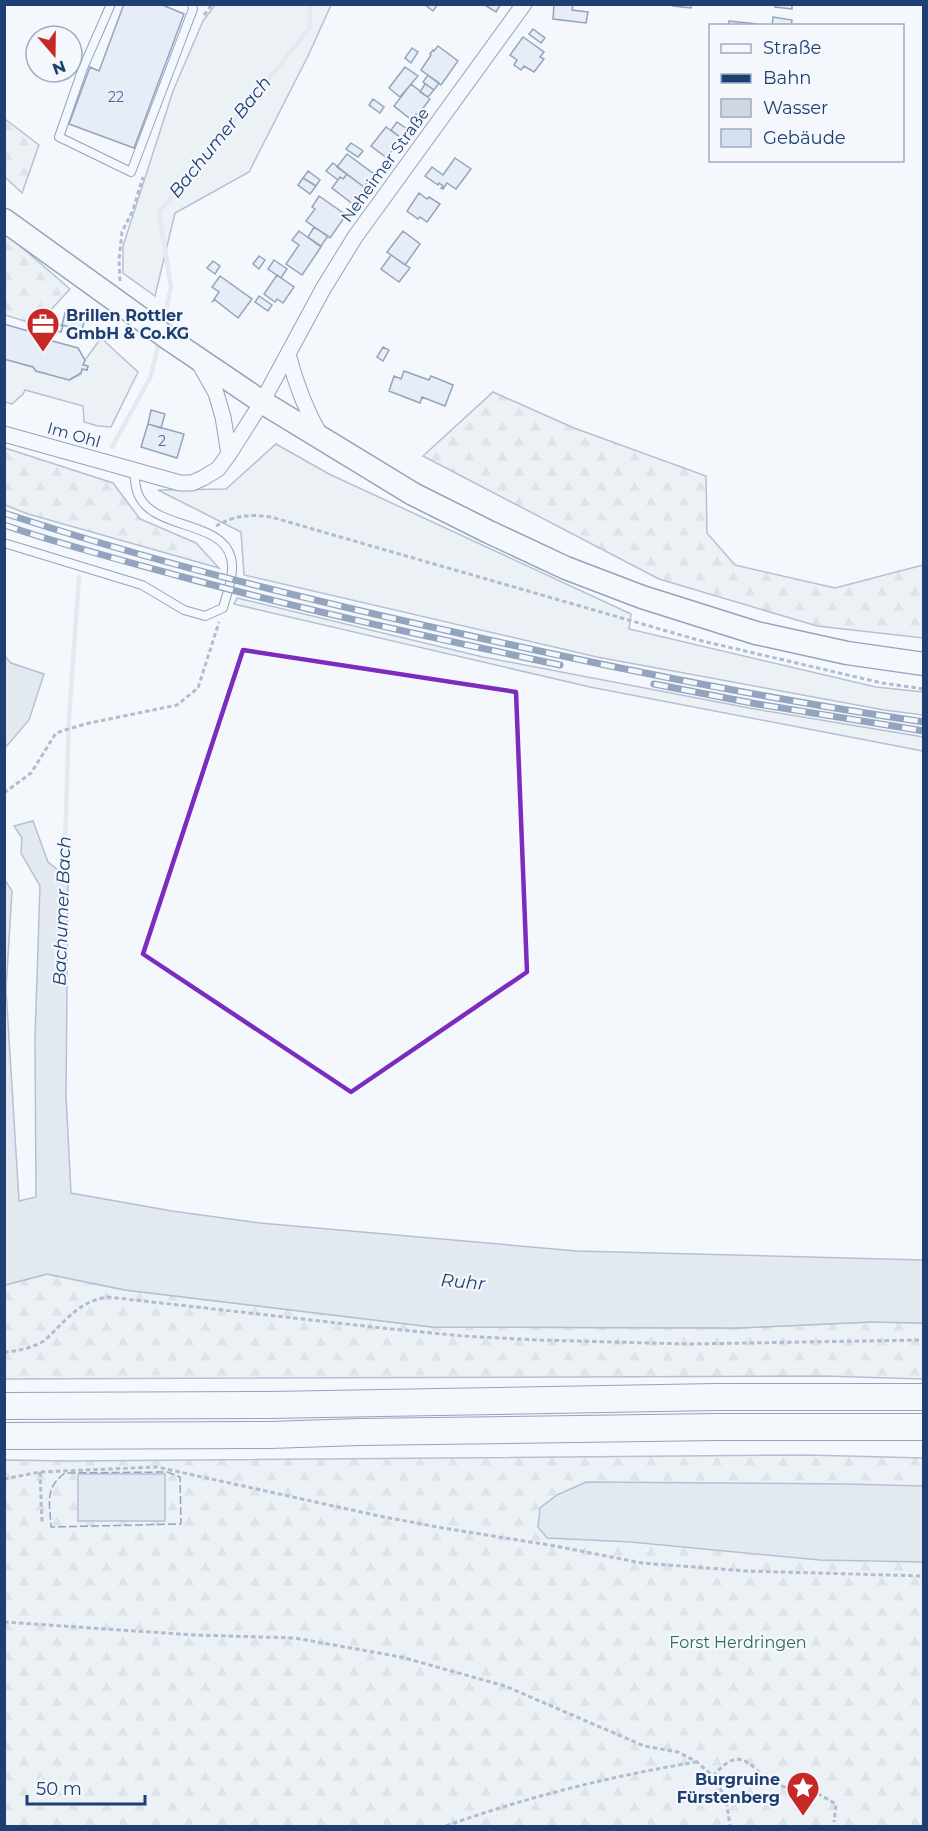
<svg xmlns="http://www.w3.org/2000/svg" width="928" height="1831" font-family="Montserrat,sans-serif">
<style>
.grass{fill:#e3e9f0;stroke:#687fa3;stroke-width:1.5}
.forest{fill:url(#forest-firs);stroke:#687fa3;stroke-width:1.5}
.parking{fill:#e3e8f0;stroke:#687fa3;stroke-width:1.5}
.water{fill:#cfd7e4;stroke:#687fa3;stroke-width:1.5}
.lines{fill:none;stroke-linecap:round;stroke-linejoin:round}
.stream{stroke:#cfd7e4;stroke-width:4.5}
.building{fill:#d5e0f0;stroke:#1d3f73;stroke-width:1.5}
.lane-casing{stroke:#1d3f73;stroke-width:10}
.street-casing{stroke:#1d3f73;stroke-width:17}
.primary-casing{stroke:#1d3f73;stroke-width:25}
.highway-casing{stroke:#1d3f73;stroke-width:28}
.path{stroke:#5e769c;stroke-width:3;stroke-dasharray:4.5 3;stroke-linecap:butt}
.lane{stroke:#f4f7fb;stroke-width:8}
.street{stroke:#f4f7fb;stroke-width:15}
.primary{stroke:#f4f7fb;stroke-width:22}
.highway{stroke:#f4f7fb;stroke-width:26}
.rail-casing{stroke:#1d3f73;stroke-width:7}
.rail{stroke:#f4f7fb;stroke-width:4.5;stroke-dasharray:14;stroke-linecap:butt}
.fence{stroke:#1d3f73;stroke-width:1.5;stroke-dasharray:8 3;stroke-linecap:butt}
.marked{fill:none;stroke:#7b2cbf;stroke-width:4.5;stroke-linejoin:round}
.labels{text-anchor:middle;dominant-baseline:central;stroke-width:4.5;stroke-linejoin:round;paint-order:stroke}
.number-label{font-size:14px;fill:#4b6792}
.street-label{font-size:16px;fill:#1d3f73;stroke:#f4f7fb}
.poi-label{font-size:16px;font-weight:bold;fill:#1d3f73;stroke:#f4f7fb;text-anchor:start}
.park-label{font-size:16px;fill:#2c6c60;stroke:#f4f7fb}
.water-label{font-size:18px;font-style:italic;fill:#1d3f73;stroke:#f4f7fb}
</style>
<defs>
<pattern id="forest-firs" width="22" height="20" patternUnits="userSpaceOnUse" patternTransform="scale(1.5)"><rect width="22" height="20" fill="#e3e9f0"/><path d="M5 1l3.5 6h-7zM16 11l3.5 6h-7z" fill="#c2c9d1"/></pattern>
</defs>
<rect width="100%" height="100%" fill="#f4f7fb"/>
<path class="grass" d="M215,5H331L308,56L249,172L175,213L155,296L123,273V246L173,91L203,21Z
M276,444L329,474L631,614L629,629L876,687L923,692V715L884,710L597,657L244,575L241,532L158,490L226,489Z
M237,598L483,657L749,708L923,737V751L590,687L234,604Z"/>
<path class="forest" d="M5,119L39,145L22,193L5,177Z
M4,232L70,289L37,325L5,315Z
M493,392L574,428L706,476L707,533L735,565L835,588L923,565V638L817,626L659,579L423,456Z
M5,448L113,483L140,519L196,543L219,568L28,514L5,505Z
M47,1274L125,1290L432,1327L739,1328L870,1322L923,1323V1379L824,1376L5,1379V1285Z
M807,1455L923,1458V1826H5V1460L69,1461Z"/>
<path class="parking" d="M101,338L138,372L111,427L98,426L84,422L83,406L25,390L23,394L12,404L5,402L4,359L33,367L36,371L70,380L81,374L82,369L87,370L88,366L83,365L85,360Z"/>
<path class="water" d="M4,655L11,663L44,674L29,720L5,748Z
M33,821L48,862L68,878L66,1096L71,1193L172,1211L260,1223L577,1251L923,1260V1323L870,1322L739,1328L432,1327L125,1290L47,1274L5,1285V880L12,891L6,989L19,1201L36,1197L35,1037L40,886L21,853L22,838L14,826Z
M78,1474H165V1521H78Z
M586,1482L845,1484L923,1486V1562L820,1560L631,1542L547,1538L538,1527L540,1508L557,1495Z"/>
<g class="lines">
<path class="stream" d="M162,327L171,287L159,212L310,28V4
M112,447L151,376L159,341
M64,880L69,717L79,577"/>
</g>
<path class="building" d="M124,4H160L184,14L134,148L69,124L90,67L99,71Z
M424,4H438L433,11Z
M483,4H501L496,12Z
M554,4H573L572,10L588,12L586,23L553,19Z
M673,4H692L691,8L673,6Z
M775,4H792V9L775,7Z
M773,17L792,20L791,26H772Z
M729,21L757,24V26H728Z
M533,29L545,38L541,43L529,34Z
M523,37L544,52L540,57L544,59L534,72L524,66L521,70L514,65L517,60L510,55Z
M438,46L458,61L441,85L421,70L431,55L430,54L433,50L434,51Z
M412,48L418,52L411,63L405,58Z
M405,67L418,76L400,97L389,88Z
M428,75L439,83L434,90L423,82Z
M411,84L430,99L418,115L416,114L412,118L413,121L394,106Z
M425,84L434,90L428,97L420,92Z
M373,99L384,107L380,113L369,105Z
M397,122L407,129L401,138L391,130Z
M386,127L401,138L387,158L371,146Z
M351,143L363,151L358,157L346,149Z
M347,154L374,174L364,187L337,167Z
M455,158L471,169L456,189L447,183L443,189L441,188L443,186L439,183L438,185L425,176L432,167L443,175Z
M333,163L347,174L343,179L340,177L338,180L326,171Z
M308,171L320,180L316,186L303,178Z
M347,174L365,188L354,205L332,188L340,177L343,179Z
M303,178L316,186L310,194L298,185Z
M419,193L427,199L429,197L440,204L427,222L420,217L418,219L407,211Z
M319,196L346,215L330,238L306,221L315,209L312,207Z
M314,227L328,236L321,246L308,237Z
M299,231L321,247L302,275L286,264L299,245L292,240Z
M403,231L420,244L405,265L387,252Z
M391,255L410,268L399,282L381,269Z
M259,256L265,260L259,269L253,264Z
M274,260L287,269L281,278L268,269Z
M213,261L220,266L215,274L207,268Z
M277,275L294,287L283,303L277,299L275,302L264,294Z
M220,276L252,299L238,318L215,300L213,301L219,292L212,287Z
M259,296L272,305L268,311L255,302Z
M65,313L85,317L82,330L62,325Z
M50,322L63,326L61,332L48,329Z
M4,324L42,335L41,338L78,348L85,360L83,365L88,366L87,370L82,369L81,373L69,380L36,371L33,367L4,359Z
M383,347L389,350L383,361L377,357Z
M404,371L429,380L431,376L453,385L445,406L422,397L420,403L389,391L394,376L401,379Z
M151,410L165,414L161,428L148,424Z
M148,424L184,434L177,458L141,447Z"/>
<g class="lines">
<g class="lane-casing">
<path id="lane" d="M111,4L83,68L59,137L131,172L193,9L192,4
M4,543L142,585L184,610L205,616L223,608C227,593 235,574 231,558C222,521 158,530 140,498C135,490 135,480 134,471"/>
</g>
<g class="street-casing">
<path id="street" d="M288,354C296,385 305,409 321,437
M198,361L216,393L223,417L229,454
M4,434L180,483H192L203,478L218,469L229,454L262,402L323,289L355,237L524,4"/>
</g>
<g class="primary-casing">
<path id="primary" d="M4,220L172,341L262,402L413,494L489,532L566,568L642,597L756,633L847,653L924,664"/>
</g>
<g class="highway-casing">
<path id="highway" d="M4,1406L269,1405L716,1397H924
M4,1436L270,1435L359,1432L716,1427H924"/>
</g>
<path class="path" d="M204,15L212,4
M120,281L119,260L122,232L133,210L143,177
M216,526C236,515 248,514 271,517L698,640L882,683L924,689
M4,793L31,773L56,733L85,724L177,705L198,688L219,622
M4,1352C19,1351 31,1348 44,1341C65,1322 78,1301 108,1297L373,1327L463,1336L538,1340L688,1344L924,1340
M40,1472L42,1522
M4,1479L40,1472L157,1467L379,1516L443,1528L555,1546L642,1563L746,1571L924,1576
M4,1622L194,1635L295,1638L401,1657L505,1686L644,1746L678,1752L697,1762L713,1776L726,1799L730,1826
M713,1776C745,1739 750,1773 778,1785C785,1788 794,1787 802,1788C814,1790 825,1798 836,1804L834,1822
M446,1826C526,1797 612,1776 696,1762"/>
<use href="#lane" class="lane"/>
<use href="#street" class="street"/>
<use href="#primary" class="primary"/>
<use href="#highway" class="highway"/>
<g class="rail-casing">
<path id="rail" d="M4,513C153,562 305,599 458,633C612,668 767,699 924,722
M4,525C63,545 124,561 183,577C308,611 434,638 560,665
M654,684L757,704L924,731"/>
</g>
<use href="#rail" class="rail"/>
<path class="fence" d="M167,1472L180,1477L181,1524L51,1527C50,1504 44,1488 65,1473Z"/>
</g>
<path d="M0 0H928V1831H0ZM243,650L516,692L527,972L351,1092L143,954Z" fill="#f4f7fb" fill-opacity=".55" fill-rule="evenodd"/>
<path class="marked" d="M243,650L516,692L527,972L351,1092L143,954Z"/>
<defs>
<g id="office-pin" transform="scale(1.725)"><path d="M0 17L-7.5 6A9.5 9.5 0 1 1 7.5 6Z" fill="#c62828" stroke="#f4f7fb"/><path d="M-6-3h4V-5.5h4V-3h4V5H-6ZM-1-4.5V-3h2v-1.5ZM-6 0V1H6V0Z" fill="#fff"/></g>
<g id="sight-pin" transform="scale(1.725)"><path d="M0 17L-7.5 6A9.5 9.5 0 1 1 7.5 6Z" fill="#c62828" stroke="#f4f7fb"/><path d="M0-6L1.8-2.2L6-1.7L2.9 1.2L3.7 5.4L0 3.3L-3.7 5.4L-2.9 1.2L-6-1.7L-1.8-2.2Z" fill="#fff"/></g>
</defs>
<g fill-rule="evenodd">
<use href="#office-pin" x="43" y="324"/>
<use href="#sight-pin" x="803" y="1788"/>
</g>
<g class="labels">
<g class="number-label">
<text x="116" y="97">22</text>
<text x="162" y="441">2</text>
</g>
<g class="street-label">
<text transform="translate(385 165) rotate(-54)">Neheimer Straße</text>
<text transform="translate(74 435) rotate(16)">Im Ohl</text>
</g>
<g class="poi-label">
<text x="66" y="315">Brillen Rottler<tspan x="66" dy="18">GmbH &amp; Co.KG</tspan></text>
<text x="780" y="1779" text-anchor="end">Burgruine<tspan x="780" dy="18">Fürstenberg</tspan></text>
</g>
<g class="park-label">
<text x="738" y="1642">Forst Herdringen</text>
</g>
<g class="water-label">
<text transform="translate(220 137) rotate(-51)">Bachumer Bach</text>
<text transform="translate(62 911) rotate(-88)">Bachumer Bach</text>
<text transform="translate(463 1282) rotate(5)">Ruhr</text>
</g>
</g>
<rect width="928" height="1831" fill="none" stroke="#1d3f73" stroke-width="12"/>
<rect x="709" y="24" width="195" height="138" fill="#f4f7fb" stroke="#9eadc5" stroke-width="1.5"/>
<rect x="721" y="44" width="30" height="9" fill="#f4f7fb" stroke="#9eadc5" stroke-width="1.5"/>
<text x="763" y="54" font-size="18" fill="#1d3f73">Straße</text>
<rect x="721" y="74" width="30" height="9" fill="#1d3f73" stroke="#9eadc5" stroke-width="1.5"/>
<text x="763" y="84" font-size="18" fill="#1d3f73">Bahn</text>
<rect x="721" y="99" width="30" height="18" fill="#cfd7e4" stroke="#9eadc5" stroke-width="1.5"/>
<text x="763" y="114" font-size="18" fill="#1d3f73">Wasser</text>
<rect x="721" y="129" width="30" height="18" fill="#d5e0f0" stroke="#9eadc5" stroke-width="1.5"/>
<text x="763" y="144" font-size="18" fill="#1d3f73">Gebäude</text>
<g transform="translate(54 54) rotate(160)"><circle r="28" fill="#f4f7fb" stroke="#9eadc5" stroke-width="1.5"/>
<path d="M0-4.5L10 22L0 15L-10 22Z" fill="#c62828"/>
<text y="-9" font-size="16" font-weight="bold" text-anchor="middle" fill="#1d3f73">N</text>
</g>
<path d="M27 1795v9h118v-9" fill="none" stroke="#1d3f73" stroke-width="3"/>
<text x="36" y="1795" font-size="18" fill="#1d3f73" stroke="#f4f7fb" stroke-width="4.5" paint-order="stroke">50 m</text>
</svg>
